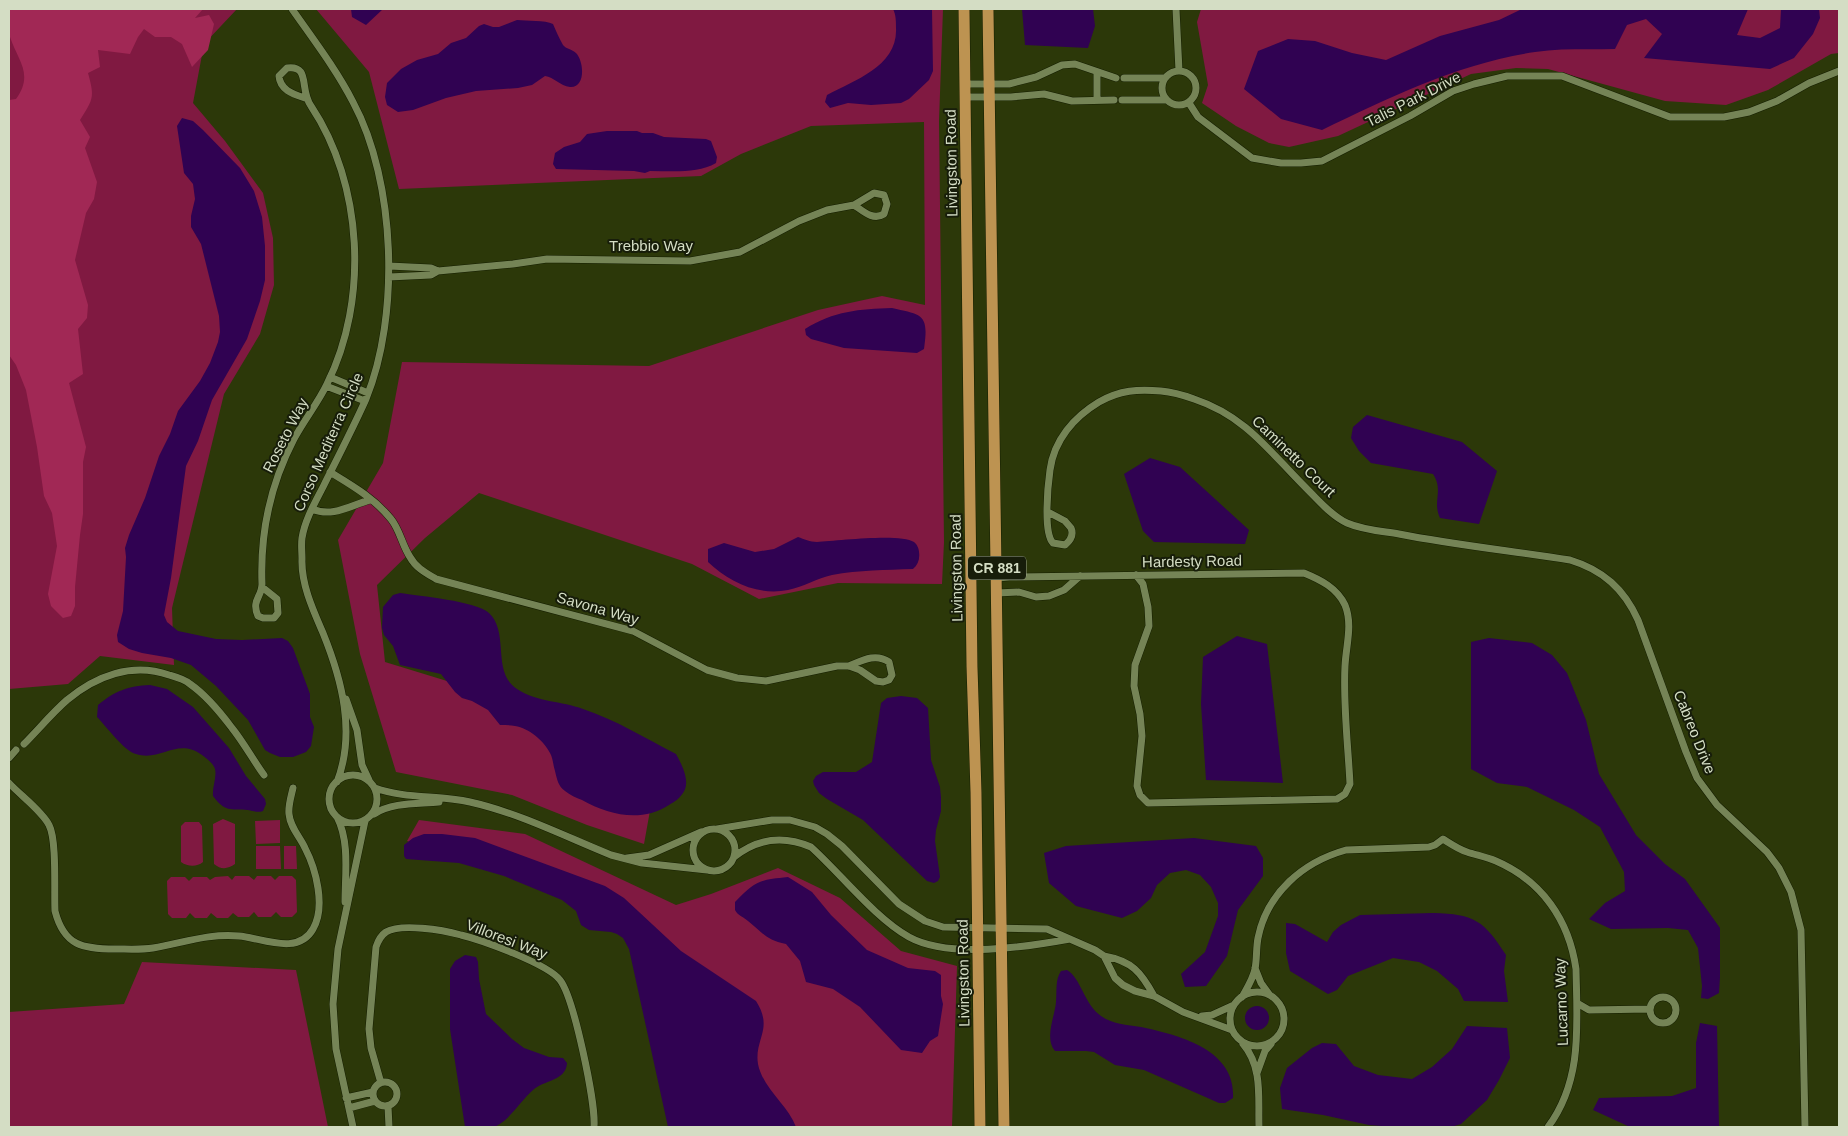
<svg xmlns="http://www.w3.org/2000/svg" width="1848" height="1136" font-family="Helvetica,sans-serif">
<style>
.green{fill:#801941}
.forest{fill:#a12855}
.water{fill:#300252}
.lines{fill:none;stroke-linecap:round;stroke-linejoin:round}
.street-casing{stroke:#151e00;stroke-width:8}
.primary-casing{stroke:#151e00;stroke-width:12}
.street{stroke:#758456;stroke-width:7}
.primary{stroke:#bd9351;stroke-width:11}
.labels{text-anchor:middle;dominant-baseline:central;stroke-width:4;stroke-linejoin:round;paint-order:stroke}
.shield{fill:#171d0a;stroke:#9ba38c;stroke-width:1}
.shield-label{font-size:14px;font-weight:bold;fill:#d4ddc4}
.street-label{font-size:15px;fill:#d4ddc4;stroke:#171d0a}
</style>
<rect width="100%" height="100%" fill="#2c3809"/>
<path class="green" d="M9,9H237L204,44L193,103L225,141L263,193L273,238L274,285L260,334L224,394L172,608L174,665L100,656L68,684L9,689Z
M316,9H943L939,121L944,542L942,584L838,583L759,599L692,564L479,493L425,538L377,585L385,662L447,681L653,794L644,844L587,825L512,795L396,772L360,654L338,540L383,463L402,362L649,366L818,310L882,296L925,305L924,122L811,126L741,154L701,176L399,189L369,72Z
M1201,9H1839V53L1831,54L1768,90L1726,105L1665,101L1548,69L1516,68L1471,74L1338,136L1289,147L1269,143L1236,126L1202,103L1208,85L1197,22Z
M223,819L235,824V864C228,869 221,870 214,864L213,824Z
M280,820V843L256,844L255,821Z
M419,820L525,834L676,905L711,894L778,868L840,898L901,951L957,966L952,1127H725L676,1010L611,914L407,841Z
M185,822H199L202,826L203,862C197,867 188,867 181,862V826Z
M256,846H280L281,869H256Z
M284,846H296L297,869H284Z
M228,876L232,880L235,876H249L254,880L257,876H271L275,880L279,876H292L296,880L297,912L292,917H281L276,912L271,917H258L254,912L249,917H238L233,913L228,918H217L211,913L207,918H195L190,913L186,918H172L168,914L167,881L171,877H185L189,881L193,877H207L210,880L215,877Z
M142,962L296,970L328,1127H9V1012L124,1004Z"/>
<path class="forest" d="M9,9H203L195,18L209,15L214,24L208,50L192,67L182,44L171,37H155L144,29L138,37L130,54L98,50L100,67L88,73C95,98 93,99 80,120L90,137L85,148L97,182L94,199L86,213L75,260L88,305L87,318L78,329L83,374L69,383L86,447L83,462V514L80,535L75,587V606L71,616L63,618L51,606L48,594L57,546L52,513L44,496L37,447L26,390L16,365L9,355V100L16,99C34,74 18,61 10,37C7,29 9,17 9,9Z"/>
<path class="water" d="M351,9H383L366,25L352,17Z
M893,9H932L933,71L929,80L909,99L901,103L871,105L848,103L830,108L825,102L827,95C855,80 898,66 896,28C896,21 896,15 893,9Z
M1022,9H1093L1095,26L1088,48L1025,45Z
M1522,9H1748L1737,35L1760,38L1780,28L1781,9H1819L1820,18L1813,34L1794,58L1770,69L1644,58L1662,34L1646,19L1627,25L1615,49C1589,50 1561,48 1535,52C1460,63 1390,97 1322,130L1281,119L1244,89L1258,51L1288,39L1315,41L1352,53L1386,60L1440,36L1499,20Z
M517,20C527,21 545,20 553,24C556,31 559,38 563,45C566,49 572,49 576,53C584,61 586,88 570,87C560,86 554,77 545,76L532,85L518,88L476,91L446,98L413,110L398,112L387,105L385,97L387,83L401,69L417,60L438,54L451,43L466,38L479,26L484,24L493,27H499Z
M182,118L193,121L203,130L240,168L254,191L262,217L265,246V280L260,301L247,339L212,400L198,441L186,466L171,578L164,615L167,622L178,631L216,639L242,640L282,638L288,641L293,648L310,694V717L314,727L311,746L306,752L293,757H280L270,753L265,750L248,720L216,686L191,665L171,658L142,653L129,649L118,642L117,635L123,611L126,557L125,548L129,535L145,498L159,456L170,434L178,411L200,381L210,363L218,342L220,332L219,316L201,244L191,227V216L195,199L193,184L184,173L177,126Z
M607,131H637L642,133H653L664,137L706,139L711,141L717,157L716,163C697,174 672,171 650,171L645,173L634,171L556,169L553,164L555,153L564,147L580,142L587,134Z
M892,308C923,315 929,314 924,349L917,353L844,348L811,339L806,335L805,329C834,311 859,309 892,308Z
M1367,415L1462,442L1497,471L1479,524L1440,518C1432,501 1444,491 1433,474L1371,463L1359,451L1351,438L1353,427Z
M1150,458L1180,467L1249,530L1245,544L1154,542L1143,531L1124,474Z
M798,537C804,539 810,542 817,542C836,541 900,533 914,542C917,544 919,549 919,552C920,559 918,565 913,569C886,570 859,570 832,575C817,578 804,587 788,590C758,596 729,582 708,562V549L724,543L755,552L774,549Z
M400,593C419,596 476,601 489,613C510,633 491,672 517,689C536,702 562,701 583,709C616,720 645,738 676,754C682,765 691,782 683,793C679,799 674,802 669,805C641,823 609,815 582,800C576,798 570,795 565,791C558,786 557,779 555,771C553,765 553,758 550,753C544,741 529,728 515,726C510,725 505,725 500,725L488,710L472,701L462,698L455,692L441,674L400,665L393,646L384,635L382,628L383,607L393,595Z
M1237,636L1267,644L1283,783L1206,780L1201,704L1203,657Z
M1489,638L1532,643L1552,655L1567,673L1586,720L1599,774L1636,835L1665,864L1685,879L1720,928V977L1719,993L1708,999L1701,998L1702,986L1698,948L1688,930L1668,928L1611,929L1589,919L1605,903L1625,891L1624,872L1600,827L1574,810L1527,787L1497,783L1471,769V642Z
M150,685L167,689L193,707L229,748L246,776L265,799L266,804L263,811C257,813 254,811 248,810C230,809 225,812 213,796C212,787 217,778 215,769C213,763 207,759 202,755C177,737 161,762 136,754C124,751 106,726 97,717L98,705C115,691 128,686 150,685Z
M901,696L917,698L928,708L931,760L940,787L941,798V811L936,830L935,841L940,877L938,881L934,883L927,881L863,820L827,799L819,793L814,785L813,781L816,776L823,772H856L872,762L881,703L887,698Z
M424,834H442L475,838L605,886L624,898L681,951L756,1001C774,1029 754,1039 758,1064C763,1089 788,1105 796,1127H668L629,949L623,938L617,934L611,932L589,930L581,925L576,911L562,900L504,876L459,863L406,859L404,856V845L413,838Z
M1194,838L1256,846L1263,858V876L1238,910L1227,956L1206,986L1185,987L1181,974L1205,952L1218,916V903L1211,887L1200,875L1186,870L1170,873L1157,885L1151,898L1137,911L1122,918L1076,906L1049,883L1044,853L1066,846Z
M788,877L812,892L831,915L867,950L908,968L935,971L941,975V996L943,1004L938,1036L930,1041L922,1053L901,1050L860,1007L833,989L806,982L800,961L786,944C766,940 763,933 748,921C744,917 738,916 735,910C735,910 735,903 735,902C756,881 758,880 788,877Z
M1433,913C1475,914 1484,921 1506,955L1504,971L1508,1002L1464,1001L1458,989L1437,971L1419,962L1393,958L1348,976L1337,990L1328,994L1290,971L1286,953V923L1295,924L1327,942L1333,932L1341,925L1360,915Z
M465,955L476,957L478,962L479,979L486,1014L512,1039L524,1048L549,1057L563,1058L567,1063C566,1081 544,1080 533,1090C521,1100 507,1124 493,1127C484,1129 474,1127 465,1127L450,1029V969L455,961Z
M1067,970C1081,978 1084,1004 1101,1016C1112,1024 1127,1025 1141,1027C1178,1035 1236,1049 1233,1098L1225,1103H1219L1144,1070L1115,1065L1094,1052L1086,1051H1055C1044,1038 1055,1016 1056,1002C1057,991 1055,980 1061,971Z
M1245 1018a12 12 0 1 1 24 0a12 12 0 1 1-24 0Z
M1700,1023L1717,1026L1719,1127H1630L1593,1110L1599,1098L1672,1096L1696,1088V1043Z
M1467,1026L1507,1028L1510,1058L1499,1080L1487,1100L1461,1124L1451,1127H1394L1369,1125L1323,1115L1282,1109L1280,1088L1287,1068L1312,1048L1322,1043L1336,1044L1354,1066L1378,1075L1412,1079L1432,1067L1452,1049Z"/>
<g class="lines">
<g class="street-casing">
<path id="street" d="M292,9C313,39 336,69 353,102C396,182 400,316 366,399C353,428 338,457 324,485C316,501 305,519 302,538C301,545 302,552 302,559C301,584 313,610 323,633C342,680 356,733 337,782
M1176,9L1179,71
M1162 88a17 17 0 1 1 34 0a17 17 0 1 1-34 0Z
M1097,72V99
M1124,78H1165
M965,84H1009L1036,77L1062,65L1075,64L1116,78
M965,97H1011L1044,94L1072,101L1114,100
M1122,100H1166
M1189,103L1198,117L1252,158L1281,163H1301L1322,161L1410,116L1453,91L1474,84L1507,76H1562L1670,117H1724L1749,112L1777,101L1809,83L1839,71
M389,266L431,268L438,271L513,264L547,259L690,261L740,252L799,221L827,210L854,205L874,193L884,195L887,204L884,214C873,221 863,211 854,205
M389,277L431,275L438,271
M330,377L368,393
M326,386L365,401
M330,472C353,486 374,498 391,519C400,530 402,545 410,557C416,568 426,573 436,579L633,631L707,670L737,678L766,681L837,666H849L860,670L876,681L883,682L889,680L892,675L889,662C876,653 863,660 849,666
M312,509C333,518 351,505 370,500
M1048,512L1065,521L1071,528C1074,535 1071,540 1065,545L1053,543C1043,533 1048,484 1050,470C1054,440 1074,417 1099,402C1120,390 1138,389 1161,391C1173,392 1183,395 1194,399C1248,417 1271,454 1310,492C1320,502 1333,517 1347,523C1363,530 1381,531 1399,534C1455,545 1513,551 1570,560C1603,570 1624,589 1638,620L1686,752L1697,778L1717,805L1767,852L1779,868L1791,892L1801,930L1805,1127
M997,578L1009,577L1304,573C1321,580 1337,588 1345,605C1353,625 1346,645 1345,666C1343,705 1348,745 1350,784L1345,794L1337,799L1148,803L1140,795L1137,786L1142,736L1140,714L1134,686L1135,665L1149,626L1148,607L1143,584L1136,575
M262,587L277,599L278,613L274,618H263L258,616C251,600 262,597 262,584C260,533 270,485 294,439C304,420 318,403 327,384C369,300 363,184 311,106C299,89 311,65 287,68L279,76C280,90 293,94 305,98
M997,593L1019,592L1036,597L1049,596L1064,590L1080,576
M346,699L357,730L362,765L369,780
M24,744C38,730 52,713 67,700C96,676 132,662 169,675C176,677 184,679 190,684C206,695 220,712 232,728C244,743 253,760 264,775
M9,758L16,750
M329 799a24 24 0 1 1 48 0a24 24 0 1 1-48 0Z
M9,783C20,795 42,811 49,825C57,840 54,891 55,911C64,946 83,949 115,949C127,949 141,950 153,948C183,943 209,933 239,936C262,938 298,956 313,929C326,907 316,869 305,848C300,837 290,827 289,814C288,806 291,797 293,788
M375,788C405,799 439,795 470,802C519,813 564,836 611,855L642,863L707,870
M374,814C392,802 418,804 439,802
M337,817C350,842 345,875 345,902
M693 850a21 21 0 1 1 42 0a21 21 0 1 1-42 0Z
M717,829L772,820H790L815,827L827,834L842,846L899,904L925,921L943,927L1047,929L1095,950L1104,956L1115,978L1123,985L1135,991L1154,996L1183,1012L1232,1030
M734,857C758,838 783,835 811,847C841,874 875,918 909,937C949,959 1026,947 1070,939
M627,858L649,855L701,832
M1104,956C1132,961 1141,972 1154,996
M1255,968L1261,983L1269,994
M1230 1019a27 27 0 1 1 54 0a27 27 0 1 1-54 0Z
M1650 1010a13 13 0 1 1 26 0a13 13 0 1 1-26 0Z
M1242,997C1247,988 1253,979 1255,969C1257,959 1256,948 1258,938C1267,893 1303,862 1346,850L1429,847L1435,845L1443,839C1451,844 1458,849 1467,852C1476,855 1486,857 1496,861C1542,881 1569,920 1576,969C1577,1024 1583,1080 1548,1127
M1577,1003L1589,1010L1650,1009
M1202,1016L1212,1015L1234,1005
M1243,1044C1263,1067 1258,1099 1259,1127
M1257,1073L1265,1051L1271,1044
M373 1094a12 12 0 1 1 24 0a12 12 0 1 1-24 0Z
M381,1083L371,1048L369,1029L376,947C378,941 380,936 386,932C401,923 443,930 461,935C482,940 548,964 560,980C574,998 596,1104 594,1127
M346,1098L373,1092
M388,1106L389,1127
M349,1108L375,1101
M353,1127L336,1049L333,1004L338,949L365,821"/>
</g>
<g class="primary-casing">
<path id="primary" d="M964,9L972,667L976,792L980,1127
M988,9L1004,1127"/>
</g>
<use href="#street" class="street"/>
<use href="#primary" class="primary"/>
</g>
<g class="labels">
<rect class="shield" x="968" y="556.5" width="58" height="23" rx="4"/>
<g class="shield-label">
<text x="997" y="568">CR 881</text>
</g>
<g class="street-label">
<text transform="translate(1413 99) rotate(-27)">Talis Park Drive</text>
<text transform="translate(951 163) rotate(-91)">Livingston Road</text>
<text x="651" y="245">Trebbio Way</text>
<text transform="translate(285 435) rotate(-63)">Roseto Way</text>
<text transform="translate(328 442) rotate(-66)">Corso Mediterra Circle</text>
<text transform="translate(1294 456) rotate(44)">Caminetto Court</text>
<text transform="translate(1192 561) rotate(-1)">Hardesty Road</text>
<text transform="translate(956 568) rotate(-91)">Livingston Road</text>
<text transform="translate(598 608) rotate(16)">Savona Way</text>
<text transform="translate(1695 732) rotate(68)">Cabreo Drive</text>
<text transform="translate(507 939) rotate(21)">Villoresi Way</text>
<text transform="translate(963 973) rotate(-91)">Livingston Road</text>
<text transform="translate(1561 1002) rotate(-92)">Lucarno Way</text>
</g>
</g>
<rect width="1848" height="1136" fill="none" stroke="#d4ddc4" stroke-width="20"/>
</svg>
